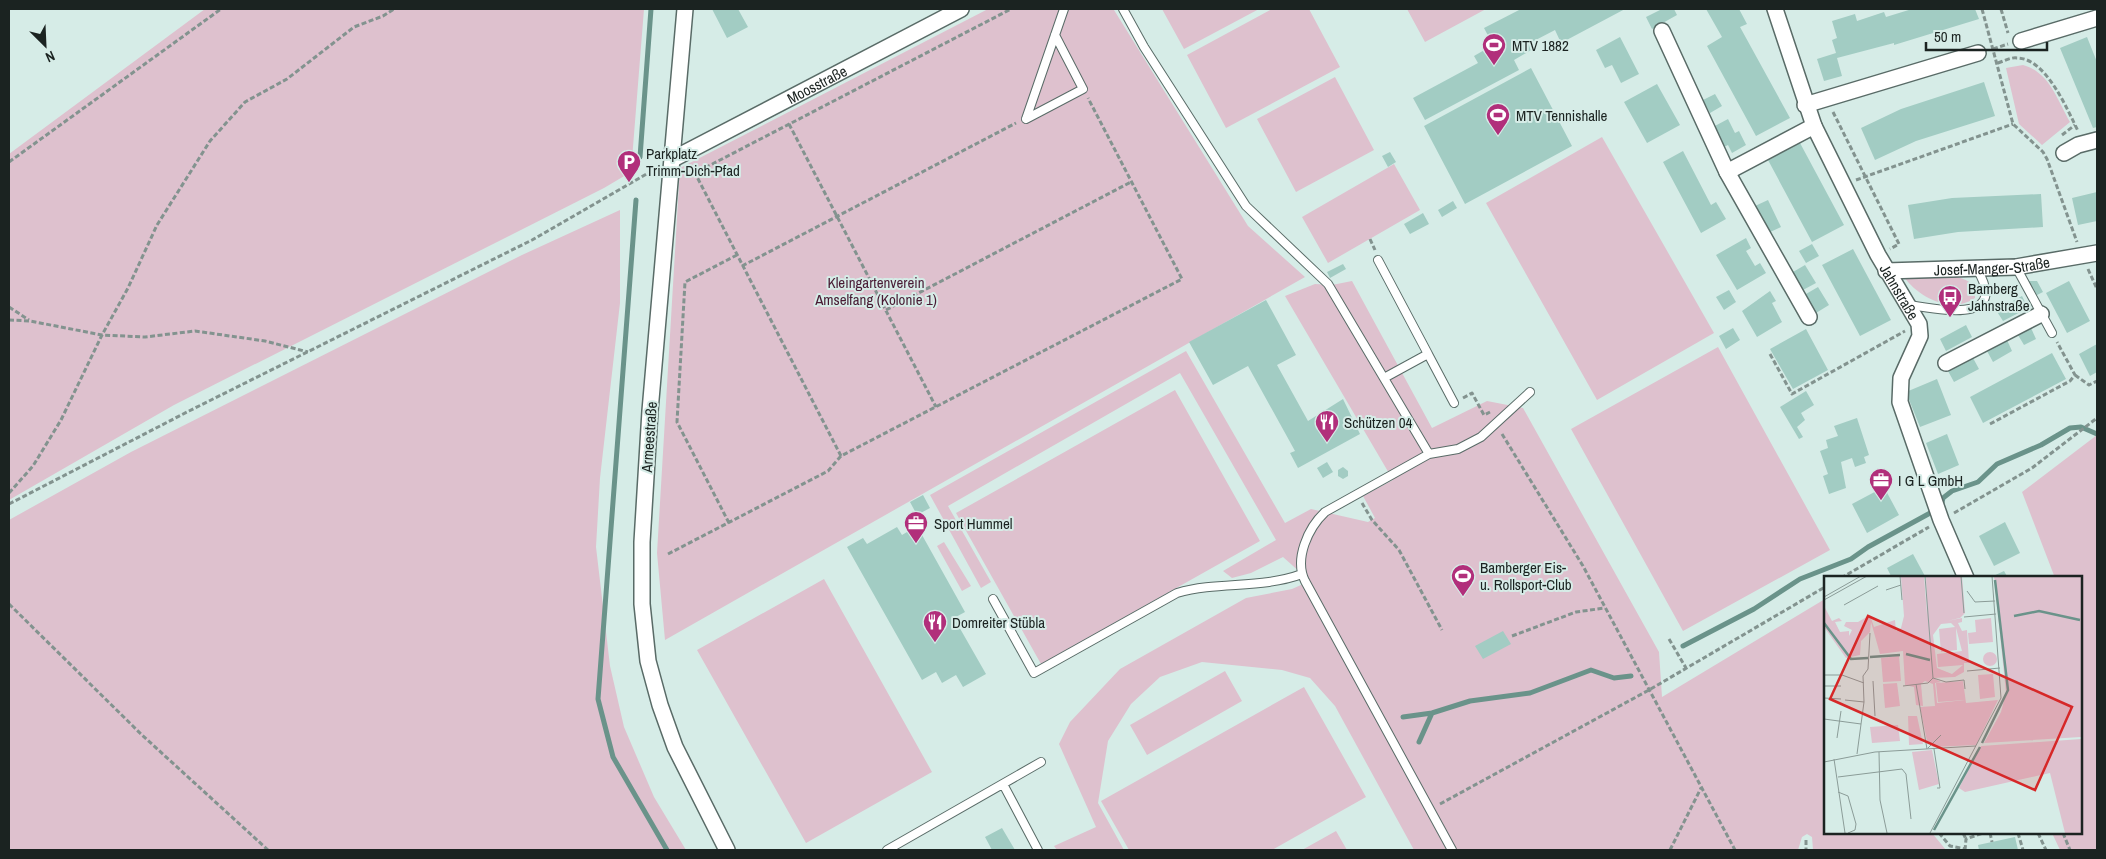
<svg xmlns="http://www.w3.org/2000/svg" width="2106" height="859" font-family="'Archivo Narrow',sans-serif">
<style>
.green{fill:#dec1ce}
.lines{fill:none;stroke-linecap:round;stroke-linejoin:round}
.stream{stroke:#6a938a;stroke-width:5}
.building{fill:#a2ccc3}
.service-casing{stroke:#596b67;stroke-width:10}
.minor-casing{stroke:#596b67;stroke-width:18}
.path{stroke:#83938f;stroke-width:3;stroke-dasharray:5 2.5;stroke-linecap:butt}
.service{stroke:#fff;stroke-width:8}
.minor{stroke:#fff;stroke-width:15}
.labels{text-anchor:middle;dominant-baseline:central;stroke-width:4;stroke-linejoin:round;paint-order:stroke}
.poi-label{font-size:15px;fill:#1b2321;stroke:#d6ece7;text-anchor:start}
.street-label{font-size:15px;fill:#1b2321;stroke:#d6ece7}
.park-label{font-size:15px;fill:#481a33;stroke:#d6ece7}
.inset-river{fill:none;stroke:#6a938a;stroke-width:2.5}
.inset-road{fill:none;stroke:#8b9c98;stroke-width:1}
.view{fill:#d62828;fill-opacity:0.15;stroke:#d62828;stroke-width:2.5}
.inset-edge{fill:none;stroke:#1b2321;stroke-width:2.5}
</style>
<rect width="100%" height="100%" fill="#d6ece7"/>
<path class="green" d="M205,9H644L631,172L604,188L174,405L9,500V154Z
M988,9L1114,10L1248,226L1305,277L665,640L657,553L680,168Z
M1162,9H1259L1184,49Z
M1272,9H1309L1340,67L1226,128L1187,55Z
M1407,9H1486L1425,42Z
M2023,65C2049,72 2057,99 2070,122L2042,145L2019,124L2006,68Z
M1335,77L1374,150L1296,192L1257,119Z
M1602,137L1714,333L1597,400L1486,203Z
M1394,164L1420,210L1328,263L1302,217Z
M620,210V303L600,478L596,547L610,666L624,727L654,797L686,850H9V520L131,452L522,255Z
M1937,276C1953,276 1963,276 1975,286V298C1952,314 1919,298 1904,277Z
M1352,281L1432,428L1487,401L1523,408L1659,652L1662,697L1825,599V833H1932L1946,850H1813L1812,837L1807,834L1802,837L1798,850H1414L1335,706L1310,678L1282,670L1202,662L1160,677L1131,704L1108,741L1098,803L1124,850H1057L1054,846L1096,827L1059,744L1070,722L1120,669L1246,598L1292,589L1310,581L1283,557L1251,573L1232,578L1223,571L1276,540L1180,373L948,506L991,582L981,588L930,495L1186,351L1285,523L1311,509L1368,522L1375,518L1363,496L1393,480L1285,296L1315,284L1332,285Z
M1718,347L1830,550L1683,631L1571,429Z
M1175,390L1260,541L1041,664L956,513Z
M2097,435V850H2060L2052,833H2080V578H2055L2022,492Z
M944,542L971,586L962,591L937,546Z
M824,579L932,772L806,843L697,650Z
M1225,671L1242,701L1147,755L1130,725Z
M1304,687L1366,797L1272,850H1129L1101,801Z
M1336,831L1347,850H1302Z"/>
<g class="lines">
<path class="stream" d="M640,157L651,9
M636,200L598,699L613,757L667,850
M1941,507L1943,498L1952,491L1978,482L1997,464L2041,445L2070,428L2081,427L2097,434
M1683,646L1754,609L1800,579L1851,559L1868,547L1932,512
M1403,717L1432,713L1470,701L1530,693L1591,670L1614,678L1631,676
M1419,742L1432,713"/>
</g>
<path class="building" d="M712,9H738L748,27L727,38Z
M1521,9H1625L1561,43L1555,30L1530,43L1533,49L1514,60L1519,70L1425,120L1413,98L1478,63L1474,56L1493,45L1484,28Z
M1662,9H1674L1677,15L1652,29L1646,17Z
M1706,9H1739L1747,24L1740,27L1790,118L1756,136L1707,46L1722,37Z
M1912,9H1975L1979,19L1894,45V43L1837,58L1842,76L1824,81L1817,59L1836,53L1832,40L1837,38L1832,21L1855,14L1857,21L1884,12L1886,17Z
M1620,37L1639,74L1621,83L1612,65L1605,68L1596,50Z
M2087,37L2097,62V127L2093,128L2060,48Z
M1531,68L1572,146L1465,204L1424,126Z
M1984,82L1995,116L1916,141L1875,160L1861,128L1901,109Z
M1657,84L1680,125L1647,143L1624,102Z
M1715,94L1722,106L1710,113L1703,100Z
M1728,119L1735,133L1739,131L1746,145L1732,153L1728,145L1724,147L1713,127Z
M1800,143L1844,225L1812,242L1768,160Z
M1683,151L1711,205L1716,202L1726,219L1701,233L1663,162Z
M1390,152L1396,162L1388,167L1382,156Z
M2097,192V221L2078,225L2072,198Z
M2041,194L2043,227L1958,232L1914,239L1908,205L1952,198Z
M1768,200L1781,227L1768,233L1755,206Z
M1453,201L1457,208L1442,217L1438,210Z
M1423,213L1429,224L1410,234L1404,224Z
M1746,238L1751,248L1746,251L1755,266L1760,263L1766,273L1737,290L1716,255Z
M1812,244L1819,256L1806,263L1799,251Z
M1853,249L1891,320L1860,336L1822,265Z
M1343,264L1346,269L1330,278L1327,272Z
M1805,265L1816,283L1803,290L1793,272Z
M2028,281H2037L2043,292L2035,296Z
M2069,281L2090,321L2067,333L2046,293Z
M1818,287L1829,305L1816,313L1806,294Z
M1729,290L1736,302L1724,310L1716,297Z
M1770,291L1776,301L1772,303L1782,322L1757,337L1742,311Z
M2022,296L2028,308L2003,321L1996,310Z
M1266,300L1296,355L1277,365L1308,421L1343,399L1360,434L1298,468L1290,453L1295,451L1248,366L1213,385L1189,342Z
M1966,325L1972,337L1946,351L1940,339Z
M1733,328L1740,340L1726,349L1719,336Z
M2031,328L2036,339L2024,345L2018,335Z
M1806,329L1828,370L1793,389L1770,349Z
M2007,340L2012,351L1993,362L1987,351Z
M2097,344V372L2090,376L2079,354Z
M2052,353L2066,379L1983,423L1970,397Z
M1973,358L1979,369L1954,382L1948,371Z
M1937,379L1951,415L1920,427L1906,392Z
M1806,391L1814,405L1801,413L1805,420L1797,427L1803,437L1799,439L1780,407Z
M1857,418L1869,455L1864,457L1866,463L1855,467L1852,458L1841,462L1846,488L1829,494L1823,476L1828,474L1820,451L1828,448L1826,440L1838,436L1834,426Z
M1947,434L1959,465L1938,474L1926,443Z
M1327,462L1333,472L1323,478L1317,468Z
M1343,467L1348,471V476L1343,479L1338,476V470Z
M1884,487L1899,515L1867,533L1852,504Z
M923,495L930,508L917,515L910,502Z
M2005,522L2020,553L1994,566L1979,536Z
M917,526L965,612L954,618L986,674L963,687L956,675L942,683L936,672L922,680L847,547L863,538L867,544L897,527L902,535Z
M1913,554L1926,578H1892L1887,568Z
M2004,571L2008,578H1989Z
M1503,631L1511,644L1483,659L1475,646Z
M1002,828L1015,850H992L985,837Z
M2015,837L2018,850H1979L1978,845Z"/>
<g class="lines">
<g class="service-casing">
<path id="service" d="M1123,9L1144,47L1246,206L1328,284L1429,454
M1026,119L1083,89L1055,35
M1026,119L1064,9
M1378,260L1428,354
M2016,267L2052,333
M1909,305C1939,309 2010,325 1977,269
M1384,378L1428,354L1454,403
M993,599L1034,673L1177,593C1219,581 1261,589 1302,574
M1003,784L1038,850
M887,850L1041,762
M1452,850L1305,581C1294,559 1308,528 1325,512L1429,454L1458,449L1481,437L1530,392"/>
</g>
<g class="minor-casing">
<g id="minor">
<path d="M685,9L650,411L642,542V604L648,661L660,705L675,747L727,850"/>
<path id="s1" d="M1775,9L1814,126L1878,255L1919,324L1920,336L1901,378L1900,402L1941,520L1966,578"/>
<path d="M1662,31L1727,172L1809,317"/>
<path d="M2021,41L2097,18"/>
<path d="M1805,105L1978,53"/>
<path d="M2064,153L2078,145L2097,140"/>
<path id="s2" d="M673,159L961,9"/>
<path d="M1727,172L1814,126"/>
<path id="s3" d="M1886,271L2016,267L2097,253"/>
<path d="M1946,363L2041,314"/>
</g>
</g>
<path class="path" d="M1982,9L2013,124L2043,152L2047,159L2077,242
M2001,9L2008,33
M1993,49L2008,44
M1998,63C2004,61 2011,57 2017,58C2046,58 2067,109 2078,131
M1833,112L1899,244L1890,249
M789,124L936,407
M2062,135L2075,125
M9,162L221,9
M1856,180L2013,124
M1370,239L1375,250
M742,266L1016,123
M2088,269L2097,289
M9,307L29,320
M886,310L1131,182
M9,320L30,321L102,335L145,337L195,331L265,341L308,352
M1770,354L1792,394L1905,331
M2075,375L2089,385L2097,381
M1463,398L1472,393L1484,415L1490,412
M1990,424L2070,381L2075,375L2057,342
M1502,434L1583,566L1735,850
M841,456L695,173L1011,9
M9,493L33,466L61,420L102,335L128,288L157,225L210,141L245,102L287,79L354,27L383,16L394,9
M1362,503L1372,520L1399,550L1442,630
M9,504L189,411L532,240L657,168
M1954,513L2032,468L2097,418
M729,523L677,422L685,282L737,255
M668,554L828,471L841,456L1182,279L1088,98
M1841,578L1929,527
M9,604L142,735L268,850
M1512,636L1576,612L1605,608
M1669,639L1686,668
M1440,804L1649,690L1825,587
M1939,833L1950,846L1965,849
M1963,833L1966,839
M1990,833L1992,842
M2018,833L2023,850
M2038,833L2046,850
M2063,833L2070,850
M1806,840V850
M1670,850L1701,788
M1965,850L1966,839L1983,833"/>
<use href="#service" class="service"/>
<use href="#minor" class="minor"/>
</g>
<defs>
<g id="stadium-pin" transform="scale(1.25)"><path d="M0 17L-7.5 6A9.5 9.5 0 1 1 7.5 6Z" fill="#b12f7b" stroke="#d6ece7"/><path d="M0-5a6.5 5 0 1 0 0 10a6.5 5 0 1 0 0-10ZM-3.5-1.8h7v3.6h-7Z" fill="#fff"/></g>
<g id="parking-pin" transform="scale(1.25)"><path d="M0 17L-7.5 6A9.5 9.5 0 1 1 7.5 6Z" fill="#b12f7b" stroke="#d6ece7"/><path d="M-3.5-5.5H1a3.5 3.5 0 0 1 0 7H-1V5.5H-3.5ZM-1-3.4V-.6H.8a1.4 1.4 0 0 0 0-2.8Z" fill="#fff"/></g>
<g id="bus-pin" transform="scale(1.25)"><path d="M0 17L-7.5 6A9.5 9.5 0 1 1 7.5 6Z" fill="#b12f7b" stroke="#d6ece7"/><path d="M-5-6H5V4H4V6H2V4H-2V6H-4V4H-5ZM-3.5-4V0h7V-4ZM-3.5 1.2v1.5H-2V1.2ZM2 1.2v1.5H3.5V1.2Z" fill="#fff"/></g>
<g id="restaurant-pin" transform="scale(1.25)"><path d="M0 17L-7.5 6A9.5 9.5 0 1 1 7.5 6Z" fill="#b12f7b" stroke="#d6ece7"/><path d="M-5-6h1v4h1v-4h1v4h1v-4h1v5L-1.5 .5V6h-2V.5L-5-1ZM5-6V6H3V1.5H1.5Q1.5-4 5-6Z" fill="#fff"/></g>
<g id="office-pin" transform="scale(1.25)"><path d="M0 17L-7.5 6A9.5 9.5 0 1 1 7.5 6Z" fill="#b12f7b" stroke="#d6ece7"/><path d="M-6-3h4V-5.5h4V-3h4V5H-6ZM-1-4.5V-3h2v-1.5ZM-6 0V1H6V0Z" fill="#fff"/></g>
</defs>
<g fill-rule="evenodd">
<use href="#stadium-pin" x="1494" y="45"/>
<use href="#stadium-pin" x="1498" y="115"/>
<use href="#parking-pin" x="629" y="162"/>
<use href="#bus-pin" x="1950" y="297"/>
<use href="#restaurant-pin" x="1327" y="422"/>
<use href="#office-pin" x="1881" y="480"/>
<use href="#office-pin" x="916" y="523"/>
<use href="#stadium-pin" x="1463" y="576"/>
<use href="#restaurant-pin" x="935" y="622"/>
</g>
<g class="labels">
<g class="poi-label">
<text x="1512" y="45">MTV 1882</text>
<text x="1516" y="115">MTV Tennishalle</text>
<text x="646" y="153">Parkplatz<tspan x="646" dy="17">Trimm-Dich-Pfad</tspan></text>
<text x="1968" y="288">Bamberg<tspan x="1968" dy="17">Jahnstraße</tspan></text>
<text x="1344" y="422">Schützen 04</text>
<text x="1898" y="480">I G L GmbH</text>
<text x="934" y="523">Sport Hummel</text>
<text x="1480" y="567">Bamberger Eis-<tspan x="1480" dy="17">u. Rollsport-Club</tspan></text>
<text x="952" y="622">Domreiter Stübla</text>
</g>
<g class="street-label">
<text stroke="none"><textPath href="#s2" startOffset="162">Moosstraße</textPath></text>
<text stroke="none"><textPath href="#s3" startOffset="106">Josef-Manger-Straße</textPath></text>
<text stroke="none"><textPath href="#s1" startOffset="310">Jahnstraße</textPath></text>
<text transform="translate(649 437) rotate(-86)">Armeestraße</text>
</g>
<g class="park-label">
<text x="876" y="282">Kleingartenverein<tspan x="876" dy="17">Amselfang (Kolonie 1)</tspan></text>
</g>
</g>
<g transform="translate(1824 576)">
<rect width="258" height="258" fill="#d6ece7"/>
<path d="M100,0L103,39L102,0H138L141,37L136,42L123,45L138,42V46L134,47L138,55L143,54L145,87H140V96L131,101L109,102L117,106L111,107L113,127L141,124L114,126L112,107L139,105L142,127L174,124L152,169L109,171L103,165L96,131L111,130L109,108L101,105L97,108L99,130L92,129L90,111L81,109L79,75L56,78L47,46L46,56L37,65L36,79L22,82L0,51V30L8,45L15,42L18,45L11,46L16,56L25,55V60L28,54L20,50L22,46H34L46,39L50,51L71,44L72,55L77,52L80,40L77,1ZM127,47L131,51L115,53L117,76L133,74L132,52L138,75L113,78L114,91L139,89L128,98L113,92L109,59L117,48ZM170,0H257V161L160,167L177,136L182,117ZM167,42L169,66L145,68L144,57L152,56L151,44ZM159 83a7 7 0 1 1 14 0a7 7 0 1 1-14 0ZM75,80L77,105L59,106L57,82ZM169,98L171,121L156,123L154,99ZM73,107L76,130L61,132L59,108ZM84,140H93L99,168L85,169ZM74,149L76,165L48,167L46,151ZM257,163V257H241L226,197L141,216L135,212L157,170ZM108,174L115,208L95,214L88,176Z" fill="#dec1ce" fill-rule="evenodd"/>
<path class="inset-river" d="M190,40L215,35L256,44M0,47L27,83L44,82M82,78L106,84M46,81L76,79M158,167L184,114L171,4M110,254L156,171"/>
<path class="inset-road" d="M76,0L78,24M137,0L140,37M62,14L77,9M143,15L151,26L171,25M0,21L37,0M0,24L43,0M20,29L54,10M140,41L172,38M143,95L176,92M0,99H18L40,107M109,102L122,106L140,104L141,113M49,105L51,140M92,108L103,173M0,110H17M79,110L104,107L109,102L101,0M0,122L17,123M21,124L40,126M0,143L37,148M13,162L17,135M104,172L117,159M110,173L116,212H113M55,176L56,224L63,257M33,178L40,126L39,100L44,93L46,57M10,183L21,257M0,186L51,176L152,170M14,201L78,193L82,198L87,243M14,216L24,220L32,248L31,254L24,257M106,257L177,122L168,0"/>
<path class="view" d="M44,40L248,131L211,214L6,123Z"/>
<rect width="258" height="258" class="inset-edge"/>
</g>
<rect width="2106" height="859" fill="none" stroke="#1b2321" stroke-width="20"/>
<g transform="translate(45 45) rotate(156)" stroke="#d6ece7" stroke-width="4" paint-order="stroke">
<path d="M0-4L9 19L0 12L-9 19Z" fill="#1b2321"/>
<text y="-8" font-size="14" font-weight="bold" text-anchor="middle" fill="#1b2321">N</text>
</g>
<path d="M1926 42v8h121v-8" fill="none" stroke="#1b2321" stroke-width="2.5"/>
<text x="1934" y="42" font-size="15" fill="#1b2321" stroke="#d6ece7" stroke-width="4" paint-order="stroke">50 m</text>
</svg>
